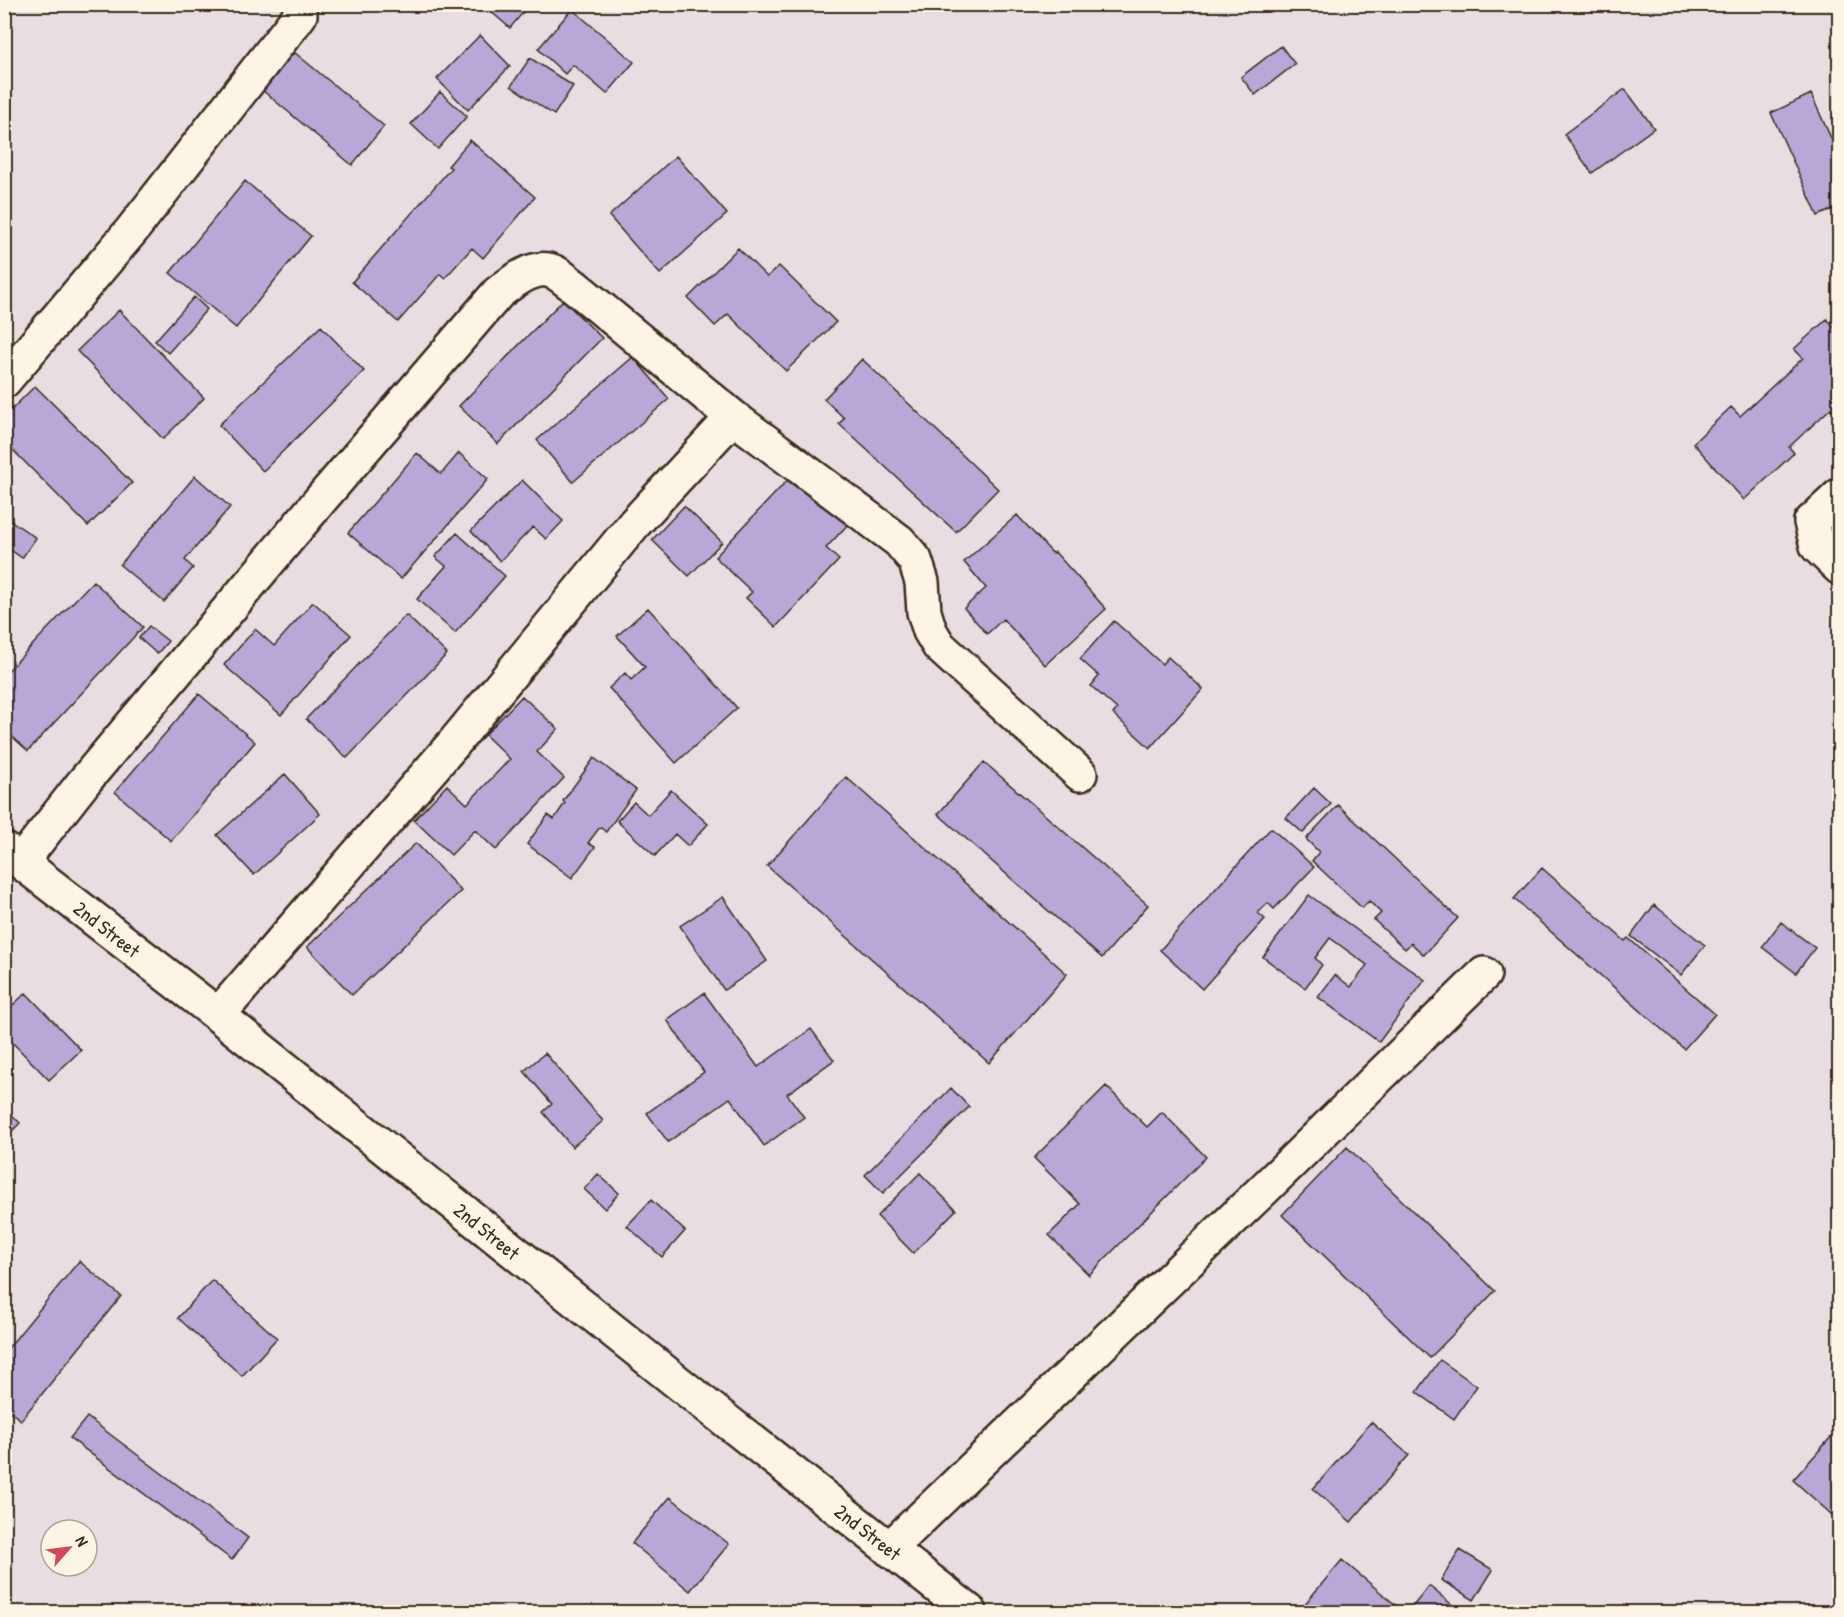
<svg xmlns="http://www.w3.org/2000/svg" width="1844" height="1617" font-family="'Patrick Hand',sans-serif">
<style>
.building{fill:#b8a8d8;stroke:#3b2a1e;stroke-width:1.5}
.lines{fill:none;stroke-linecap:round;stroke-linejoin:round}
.street-casing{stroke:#3b2a1e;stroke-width:38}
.street{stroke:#fcf5e5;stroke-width:33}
.labels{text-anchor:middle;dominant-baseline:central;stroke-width:4.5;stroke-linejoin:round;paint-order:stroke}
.street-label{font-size:20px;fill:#3b2a1e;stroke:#fcf5e5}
</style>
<rect width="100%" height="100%" fill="#e8dee1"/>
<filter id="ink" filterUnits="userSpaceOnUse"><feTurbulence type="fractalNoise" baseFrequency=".0167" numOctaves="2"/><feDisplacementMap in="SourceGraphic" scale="12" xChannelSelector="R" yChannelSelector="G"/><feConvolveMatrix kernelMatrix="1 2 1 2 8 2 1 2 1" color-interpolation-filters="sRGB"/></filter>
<g filter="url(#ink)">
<path class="building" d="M482,4H530L510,28Z
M572,9L634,62L607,94L573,65L565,74L538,49Z
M480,35L510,66L468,110L437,79Z
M1281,46L1295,64L1255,95L1241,77Z
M294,52L384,126L352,165L262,90Z
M530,58L573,86L554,115L511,86Z
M1625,89L1654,128L1592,173L1564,134Z
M440,92L467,116L438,149L411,124Z
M1811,94L1840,158V206L1818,216L1771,113Z
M470,140L535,197L483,258L472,248L445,278L440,274L398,322L352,282L451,168L448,166Z
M676,156L727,214L660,274L609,216Z
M245,181L311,236L236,328L170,273Z
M738,248L767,277L779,266L836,322L786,371L728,314L715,326L688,298Z
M194,297L207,309L168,353L155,341Z
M563,300L602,338L498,444L459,406Z
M119,310L204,398L163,439L77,351Z
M1827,319L1840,333V412L1837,414L1831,408L1789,447L1794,453L1744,500L1693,443L1731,407L1740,416L1803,358L1794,349Z
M321,326L364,371L263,471L219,425Z
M633,357L669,399L573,482L537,440Z
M862,359L998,489L956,532L839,424L844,418L824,399Z
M35,386L132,483L88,526L4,441V417Z
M417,453L441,474L459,453L488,479L401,579L348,533Z
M798,469L852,520L826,548L839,560L776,627L746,598L752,592L715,557Z
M195,476L230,507L185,560L193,568L164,602L120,565Z
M522,480L563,521L546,539L533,527L500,561L471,531Z
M684,506L722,542L689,576L652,540Z
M1017,515L1053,554L1055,552L1106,609L1045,665L1003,619L987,634L964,608L986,588L964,562Z
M4,516L36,538L22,558L4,545Z
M457,533L505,576L455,633L417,599L446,566L435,557Z
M93,581L143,627L28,751L4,729V675Z
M313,602L351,635L281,715L224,665L255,629L274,646Z
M648,608L737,708L676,763L609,688L625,673L631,680L645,667L617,636Z
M406,615L447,654L347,758L306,719Z
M1114,621L1162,664L1168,657L1203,689L1150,748L1113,714L1117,709L1091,686L1099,676L1080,659Z
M149,626L168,641L157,654L139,638Z
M199,694L255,742L171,841L115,792Z
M522,696L558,729L537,752L564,778L496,850L475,830L451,855L414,820L447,785L467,804L510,759L485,735Z
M594,758L636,790L606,832L600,827L588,843L595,847L572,878L527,844L548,815L554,819L565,803L563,801Z
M984,762L1148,905L1102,958L938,814Z
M285,774L320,814L254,875L217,835Z
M846,777L1067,974L989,1063L767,866Z
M1314,788L1331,804L1303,833L1286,818Z
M671,790L708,824L688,846L675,834L655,856L617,821L634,802L648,815Z
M1338,805L1458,918L1424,955L1411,943L1405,949L1374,920L1381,913L1369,901L1362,908L1312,861L1319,852L1306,839Z
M1271,828L1314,867L1274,909L1268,903L1258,913L1265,919L1202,989L1160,950Z
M416,843L461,891L352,995L307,947Z
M1542,868L1625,941L1628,938L1715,1014L1684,1049L1514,899Z
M1309,895L1425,980L1379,1042L1318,997L1335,975L1351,987L1367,965L1330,938L1315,958L1322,965L1305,988L1263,957Z
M723,897L767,961L724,990L680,926Z
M1654,905L1705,945L1681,975L1631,936Z
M1781,922L1815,948L1796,973L1762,947Z
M26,993L81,1050L49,1080L4,1034V1013Z
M704,993L758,1067L811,1029L834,1060L787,1094L804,1117L764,1146L730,1098L668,1142L647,1113L704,1072L667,1020Z
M545,1053L603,1121L572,1147L543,1112L552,1104L524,1071Z
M1106,1086L1147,1127L1162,1112L1206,1157L1089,1275L1049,1235L1080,1204L1034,1158Z
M951,1088L969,1107L883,1193L865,1175Z
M4,1107L20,1123L4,1139Z
M1347,1147L1495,1291L1430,1358L1282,1215Z
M920,1173L956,1210L913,1253L877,1216Z
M598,1174L619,1193L605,1209L584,1189Z
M651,1200L685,1231L662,1257L627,1226Z
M79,1261L121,1296L21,1420L4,1407V1353Z
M212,1280L277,1338L242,1376L178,1318Z
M1440,1360L1477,1386L1454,1419L1417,1392Z
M87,1417L248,1538L232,1560L70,1438Z
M1371,1422L1409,1455L1351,1522L1313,1489Z
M1840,1427V1522L1793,1480Z
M670,1497L729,1544L690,1591L632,1543Z
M1460,1550L1493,1570L1474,1600L1441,1580Z
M1342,1560L1404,1612H1298Z
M1429,1586L1456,1608L1453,1612L1409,1611Z"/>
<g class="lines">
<g class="street-casing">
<path id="street" d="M4,381L132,230L300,15
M1840,495L1811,522L1817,546L1840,568
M4,849L218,1015L691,1393L970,1612
M21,862L83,783L322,498L498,293C512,282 535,263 554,272C561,275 568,282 574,286L733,417L899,541L915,560L922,582L924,612L930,631L939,646L1080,774
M218,1015L454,743L634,524L733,417
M889,1549L1264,1189L1484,974"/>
</g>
<use href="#street" class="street"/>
</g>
</g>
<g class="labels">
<g class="street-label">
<text transform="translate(107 929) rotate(38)">2nd Street</text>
<text transform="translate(487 1231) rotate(39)">2nd Street</text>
<text transform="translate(868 1532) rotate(38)">2nd Street</text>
</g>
</g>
<rect width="1844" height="1617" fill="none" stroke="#fcf5e5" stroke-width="24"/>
<rect x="12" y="12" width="1820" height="1593" fill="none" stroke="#3b2a1e" stroke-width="2" filter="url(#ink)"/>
<g transform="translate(69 1548) rotate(62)"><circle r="28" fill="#fcf5e5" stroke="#afa495" stroke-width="1.5"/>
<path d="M0-4.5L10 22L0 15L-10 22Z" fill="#d1495b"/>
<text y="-9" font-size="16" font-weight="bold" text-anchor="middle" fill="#3b2a1e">N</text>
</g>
</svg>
